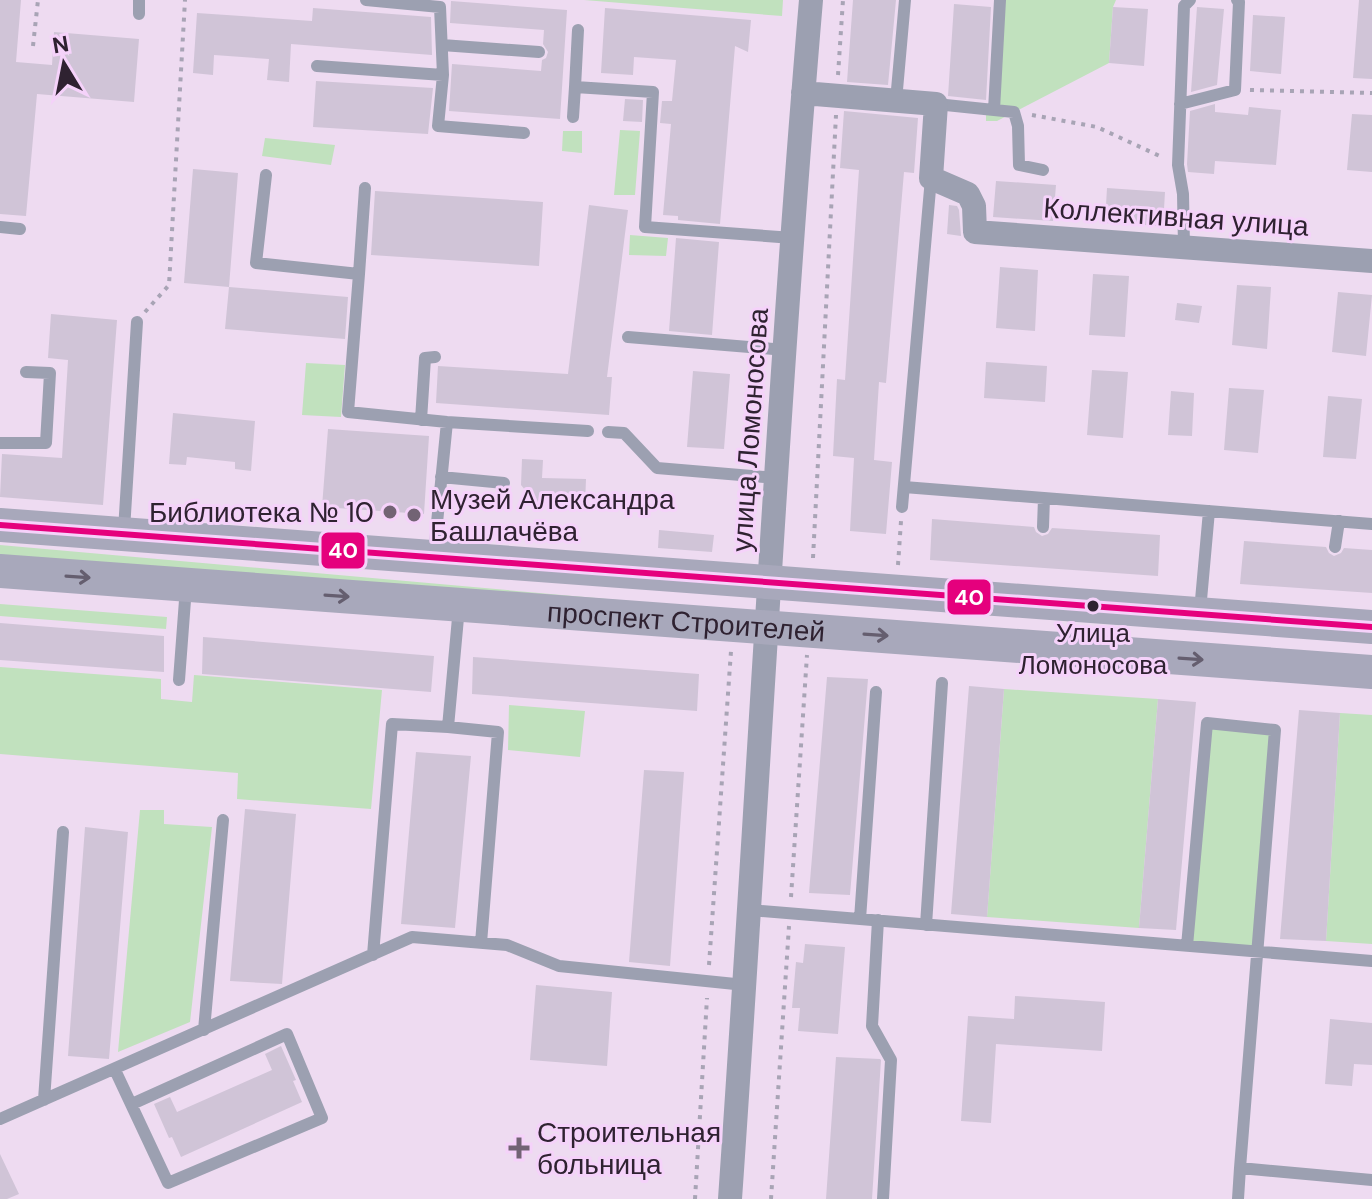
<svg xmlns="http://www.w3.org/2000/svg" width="1372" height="1199" font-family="'DM Sans',sans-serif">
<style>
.green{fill:#c1e1be}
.building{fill:#d0c4d7}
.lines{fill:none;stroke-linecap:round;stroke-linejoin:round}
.path{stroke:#a8a4b5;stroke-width:4;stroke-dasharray:4 6;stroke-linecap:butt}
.lane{stroke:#9ca0b1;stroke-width:12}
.street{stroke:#9ca0b1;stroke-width:24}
.secondary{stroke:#a8a8bb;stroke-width:34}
.bus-1-casing{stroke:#f5d2fa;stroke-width:12}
.bus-1{stroke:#e5007d;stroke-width:6}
.oneway{stroke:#655e6f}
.poi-dot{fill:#726374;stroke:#f5d2fa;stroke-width:3}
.bus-dot{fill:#2f2231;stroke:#f5d2fa;stroke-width:3}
.labels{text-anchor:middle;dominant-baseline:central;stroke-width:6;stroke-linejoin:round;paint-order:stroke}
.bus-label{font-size:26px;fill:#2f2231;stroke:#f5d2fa}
.street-label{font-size:28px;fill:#2f2231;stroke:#f5d2fa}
.poi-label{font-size:28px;fill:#2f2231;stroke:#f5d2fa;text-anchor:start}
.line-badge{stroke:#f5d2fa;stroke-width:3}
.badge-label{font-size:22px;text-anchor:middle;font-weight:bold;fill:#fff}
</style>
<rect width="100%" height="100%" fill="#eedbf1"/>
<path class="green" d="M584,0H783L782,16Z
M1003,0H1116L1113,7L1109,63L997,121H986V112L996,113Z
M620,130L640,131L635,195H614Z
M563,131H582V153L562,151Z
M265,138L335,145L331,165L262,156Z
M630,235L668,238L666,256L629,255Z
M306,363L345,365L341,417L302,415Z
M0,545L743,611L0,565Z
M0,604L167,617L166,629L0,616Z
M0,667L161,679V699L192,702L194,675L382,690L371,809L237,799L238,773L0,754Z
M1004,689L1158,699L1139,928L987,917Z
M509,705L585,711L580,757L508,750Z
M1340,713L1372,715V944L1326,941Z
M1207,723L1275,730L1258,952L1187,946Z
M140,810H164V824L212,827L190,1022L118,1052Z"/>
<path class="building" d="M0,0H21L16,62L52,65L54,32L139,39L134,102L37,94L26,216L0,214Z
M853,0H896L888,85L847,82Z
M1359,0H1372V79L1353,78Z
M451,1L567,10L560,119L449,111L452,64L541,71L542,60L546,58L548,52L543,44L544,30L450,23Z
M954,4L991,7L986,100L948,96Z
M1113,7L1148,9L1144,66L1109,63Z
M1197,7L1224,9L1217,85L1191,92Z
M313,8L431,17L432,55L291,44L289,82L267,80L269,59L214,55L213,75L193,73L197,13L312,21Z
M605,8L751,20L748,52L735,46L720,224L678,220V216L663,215L671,124L660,123L662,101H672L676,60L634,57L633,75L601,73Z
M1253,15L1285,17L1281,74L1250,71Z
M316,81L433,88L428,134L313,127Z
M625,99L643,100L642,122L623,121Z
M1215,104V112L1248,115L1249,107L1281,110L1276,165L1215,161L1214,174L1188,172L1187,164L1190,111Z
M844,111L918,118L914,173L904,172L886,383L879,382L874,460L892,462L886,534L850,531L854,458L833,456L837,379L845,380L859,170L840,168Z
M1352,114L1372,115V172L1347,170Z
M193,169L238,173L229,287L184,283Z
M996,181L1056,185L1053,221L993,217Z
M1107,188L1165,192L1163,226L1105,223Z
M375,191L543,202L539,266L371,255Z
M589,205L628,210L607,377H612L609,415L436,403L438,366L568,374Z
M949,205L957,206L959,210L961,236L947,234Z
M676,238L719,242L712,335L669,331Z
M1000,267L1038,270L1035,331L996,328Z
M1093,274L1129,276L1125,337L1089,335Z
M1237,285L1271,287L1267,349L1232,345Z
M229,287L348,297L345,339L225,329Z
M1338,292L1372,295L1366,356L1332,352Z
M1177,303L1202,306L1199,323L1175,320Z
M51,314L117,320L103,505L0,497L2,454L62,458L68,360L48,358Z
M986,362L1047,366L1045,402L984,398Z
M1092,370L1128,372L1123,438L1087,435Z
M693,371L730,374L724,449L687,447Z
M1229,388L1264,390L1258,453L1224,450Z
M1171,391L1194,393L1192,436L1168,435Z
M1328,396L1362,399L1356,459L1323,457Z
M173,413L255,421L251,471L235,469V462L187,457L186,465L169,464Z
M328,429L429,436L424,514L322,507Z
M522,459L543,460L542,478L586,479L585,505L535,502L521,485Z
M932,519L1034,527L1036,532L1042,536L1048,534L1052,528L1160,535L1158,576L930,560Z
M659,530L714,535L712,552L658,548Z
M1244,541L1326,547L1329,553L1334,556L1341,553L1344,548L1372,550V593L1240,584Z
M0,623L164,636V672L0,660Z
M203,637L434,656L431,692L202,674Z
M473,657L699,674L697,711L472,694Z
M827,677L868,679L850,895L809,893Z
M969,686L1004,689L987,917L951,914Z
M1158,699L1196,702L1176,930L1139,928Z
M1299,710L1340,713L1326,941L1280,939Z
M416,752L471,756L455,928L401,924Z
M644,770L684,772L670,966L629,962Z
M245,809L296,814L282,984L230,981Z
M85,827L128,832L109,1059L68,1056Z
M805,944L845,947L838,1034L798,1031L800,1008H792L796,962L803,963Z
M536,985L612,992L607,1066L530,1060Z
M1015,996L1105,1002L1102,1051L996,1044L991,1123L961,1121L968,1016L1014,1019Z
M1330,1019L1372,1023V1065L1354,1064L1352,1086L1325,1084Z
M281,1046L296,1080L293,1081L302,1102L181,1157L172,1137L169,1138L154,1104L170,1097L177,1112L272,1070L265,1054Z
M836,1057L880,1059L881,1060L872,1199H826Z
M0,1154L19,1194L7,1199H0Z"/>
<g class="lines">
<path class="path" d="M33,46L38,0
M838,75L843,0
M1250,90L1372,93
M1032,115L1097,127L1164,158
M145,312L169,285L185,0
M813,558L836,115
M898,565L901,521
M791,897L807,655
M709,965L731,651
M695,1199L707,998
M771,1199L789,926"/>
<path class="lane" d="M366,0L440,7L443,75L438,126L524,133
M139,14V0
M578,30L575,87L653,92L645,227L793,238
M442,45L539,52
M317,66L443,75
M896,101L905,0
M936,104L994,110L1000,0
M1180,104L1235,90L1239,2L1237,0
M994,110L1014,112L1018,126L1019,165L1043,170
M573,117L575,87
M266,175L256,263L359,274L348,412L447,422L588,431
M0,227L20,229
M1184,247L1183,194L1178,165L1184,6L1190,0
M359,274L365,188
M628,337L785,350
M421,420L425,358L435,357
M608,432L624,433L657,468L776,478
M0,443H46L50,373L26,372
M441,477L504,483
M904,487L1372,524
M902,507L931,178
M1043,527L1044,498
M124,530L137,322
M1335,547L1339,521
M434,553L447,422
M1200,611L1209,511
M179,680L186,587
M448,727L498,732L481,943
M750,910L1372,961
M860,919L876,692
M878,920L872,1026L891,1060L883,1199
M926,925L942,683
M1187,946L1207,723L1275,730L1240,1168L1372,1180
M373,955L392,724L448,727L459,607
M204,1030L223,820
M115,1070L168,1183L322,1118L287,1034L132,1104
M44,1100L63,832
M0,1119L412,937L507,945L559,966L745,985
M1238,1199L1240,1168"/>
<path class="street" d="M803,93L936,104L931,178L968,194L974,206L975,232L1372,261
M730,1199C758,799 777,399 811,0"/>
<g class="secondary">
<path d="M0,525L1372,627"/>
<path id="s1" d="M0,571L1372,672"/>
</g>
<g class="bus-1-casing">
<path id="bus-1" d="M0,525L1372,627"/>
</g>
<use href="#bus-1" class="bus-1"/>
</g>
<defs><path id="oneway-shaft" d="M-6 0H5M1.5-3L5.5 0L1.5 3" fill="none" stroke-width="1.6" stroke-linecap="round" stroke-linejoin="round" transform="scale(2)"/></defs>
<g class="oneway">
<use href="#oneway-shaft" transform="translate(78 577) rotate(4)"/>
<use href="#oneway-shaft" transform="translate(337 596) rotate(4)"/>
<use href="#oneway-shaft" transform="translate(876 635) rotate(4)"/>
<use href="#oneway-shaft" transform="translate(1191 659) rotate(4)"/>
</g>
<g class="poi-dot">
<circle cx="390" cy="512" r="8"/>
<circle cx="414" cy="515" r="8"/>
<path d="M515 1136h8v8h8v8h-8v8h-8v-8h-8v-8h8z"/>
</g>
<circle class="bus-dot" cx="1093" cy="606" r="7"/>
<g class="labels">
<g class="bus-label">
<text x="1093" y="633">Улица<tspan x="1093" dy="32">Ломоносова</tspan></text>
</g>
<g class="street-label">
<text transform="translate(1176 217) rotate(4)">Коллективная улица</text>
<text transform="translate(750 430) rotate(-86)">улица Ломоносова</text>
<text stroke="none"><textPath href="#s1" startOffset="688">проспект Строителей</textPath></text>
</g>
<g class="poi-label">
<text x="430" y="499">Музей Александра<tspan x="430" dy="32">Башлачёва</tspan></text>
<text x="374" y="512" text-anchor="end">Библиотека № 10</text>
<text x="537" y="1132">Строительная<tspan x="537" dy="32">больница</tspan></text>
</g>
</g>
<g class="line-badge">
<rect x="320" y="531" width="46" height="39" rx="8" fill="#e5007d"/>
<rect x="946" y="578" width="46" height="38" rx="8" fill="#e5007d"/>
</g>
<g class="badge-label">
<text x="343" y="558">40</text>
<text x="969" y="605">40</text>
</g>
<g transform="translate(64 64) rotate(350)" stroke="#f5d2fa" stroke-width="6" paint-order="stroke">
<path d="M0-6L14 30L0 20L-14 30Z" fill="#2f2231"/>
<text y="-12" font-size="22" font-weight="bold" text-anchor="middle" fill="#2f2231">N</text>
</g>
</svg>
